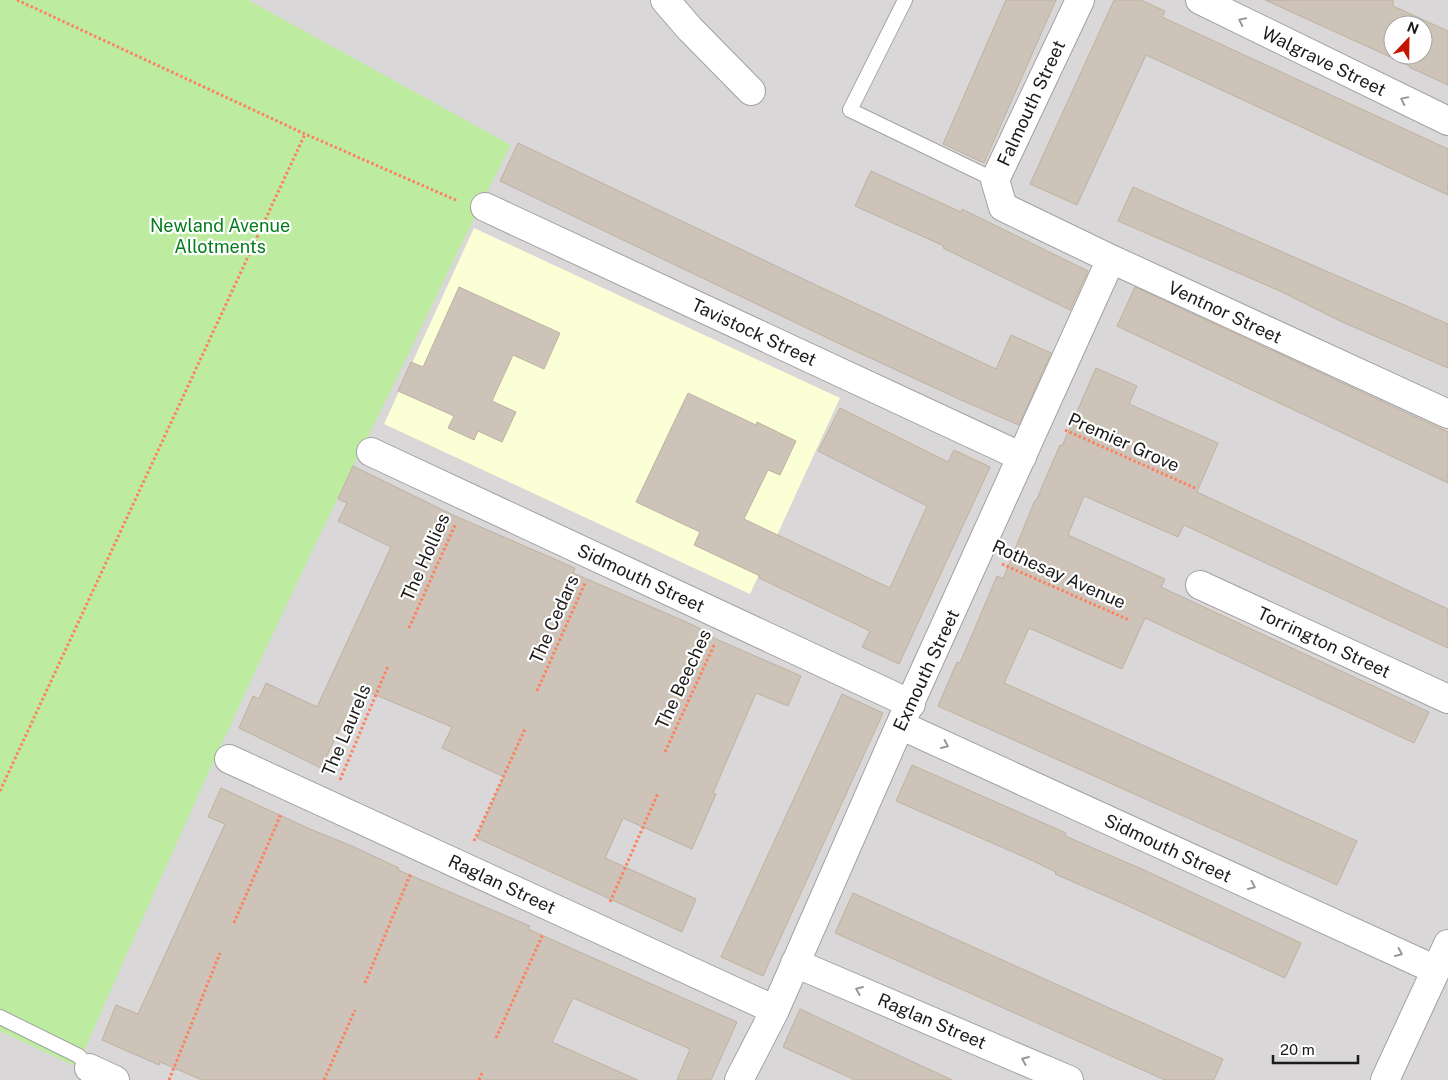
<svg xmlns="http://www.w3.org/2000/svg" width="1448" height="1080" font-family="'Public Sans',sans-serif">
<style>
.residential{fill:#d9d7d7;fill-rule:evenodd}
.education{fill:#fbffd6}
.grass{fill:#bdeca0}
.building{fill:#cdc3b8;stroke:#bfb1a1;fill-rule:evenodd}
.lines{fill:none;stroke-linecap:round;stroke-linejoin:round}
.service-casing{stroke:#a2a2a2;stroke-width:16}
.minor-casing{stroke:#a2a2a2;stroke-width:30}
.tertiary-casing{stroke:#a2a2a2;stroke-width:30}
.path{stroke:#ff805e;stroke-width:3;stroke-dasharray:2.5 2.5;stroke-linecap:butt}
.service{stroke:#fff;stroke-width:14}
.minor{stroke:#fff;stroke-width:28}
.tertiary{stroke:#fff;stroke-width:28}
.oneway{stroke:#989898}
.labels{text-anchor:middle;dominant-baseline:central;stroke-width:4.5;stroke-linejoin:round;paint-order:stroke}
.street-label{font-size:18px;fill:#1b1b1b;stroke:#fff}
.park-label{font-size:18px;fill:#057c1c;stroke:#fff}
</style>
<rect width="100%" height="100%" fill="#edeadf"/>
<path class="residential" d="M0,0H1448V1080H0ZM1393,25H1423V55H1393Z"/>
<path class="education" d="M474,228L840,398L750,594L384,424Z"/>
<path class="grass" d="M0,0H248L511,145C468,228 429,313 387,398C277,618 176,842 77,1067L0,1031Z"/>
<path class="building" d="M1006,0H1056L984,163L943,144Z
M1114,0H1141L1165,11L1162,17L1448,149V195L1146,55L1077,205L1030,184Z
M1265,0H1393V6L1448,31V85L1409,67L1410,66ZM1393,25H1423V55H1393Z
M518,143L816,285L996,369L1011,335L1051,353L1019,425L961,400L840,344L500,181Z
M871,171L961,212L962,209L1088,271L1070,310L943,248L944,246L855,206Z
M1133,187L1448,324V368L1340,321L1280,291L1118,221Z
M459,287L560,333L544,369L513,355L492,401L516,412L502,442L478,431L474,440L448,428L454,416L398,391L411,362L423,367Z
M1135,287L1448,432V483L1117,326Z
M1096,368L1137,386L1129,404L1218,443L1197,492L1448,609V648L1184,525L1178,537L1084,496L1068,535L1165,579L1161,587L1429,712L1414,743L1145,618L1122,669L1029,628L1004,683L1357,841L1337,885L938,706L957,662L960,663L997,576L1003,579L1035,500L1036,501L1060,445L1062,446Z
M688,393L756,425L757,422L796,441L780,475L768,470L744,519L890,588L927,506L818,451L840,408L948,462L954,450L990,467L899,664L862,647L870,631L759,578L760,576L694,545L700,532L636,502Z
M353,466L453,515L575,568L573,573L684,621L701,629L700,632L801,676L788,706L756,693L713,793L716,794L692,849L623,818L605,858L696,899L682,932L477,838L504,777L442,748L452,727L364,690L350,720L345,718L321,768L239,728L253,696L259,699L266,683L317,707L391,547L338,521L347,503L338,499Z
M842,694L883,713L763,976L721,957Z
M912,765L1066,833L1065,836L1144,870L1301,943L1285,978L1124,904L1055,874L1056,872L1031,860L896,801Z
M221,788L310,829L352,846L399,868L398,870L530,926L528,929L737,1022L711,1080H677L690,1049L573,998L552,1042L638,1080H202L160,1062L159,1065L102,1040L116,1005L138,1014L225,824L208,817Z
M853,893L1223,1059L1214,1080H1165L835,933Z
M800,1009L896,1054L952,1080H855L783,1047Z"/>
<g class="lines">
<g class="service-casing">
<path id="service" d="M905,0L850,110L995,180
M0,1017L79,1056L89,1068"/>
</g>
<g class="minor-casing">
<path id="minor" d="M665,0L690,29L751,91
M1080,0L995,180L1003,207L1111,259L1448,414
M1200,0L1448,121
M485,207L1022,457
M371,452L911,704
M1200,585L1448,699
M900,725L1436,970
M229,759L775,1010
M795,963L1069,1080
M89,1068L115,1080
M739,1080L775,1010L900,725L1111,259"/>
</g>
<g class="tertiary-casing">
<path id="tertiary" d="M1385,1080L1448,944"/>
</g>
<path class="path" d="M17,0L305,134L458,201
M1065,430L1197,489
M1002,564L1129,620
M409,628L456,523
M537,691L585,583
M665,752L715,643
M340,780L388,666
M0,791L305,134
M474,841L525,729
M610,902L658,793
M234,923L281,814
M365,983L411,873
M496,1038L543,934
M169,1080L220,953
M324,1080L355,1010
M479,1080L482,1073"/>
<use href="#service" class="service"/>
<use href="#minor" class="minor"/>
<use href="#tertiary" class="tertiary"/>
</g>
<defs><path id="oneway-chevron" d="M-2-3.5L2.5 0L-2 3.5" fill="none" stroke-width="1.6" stroke-linecap="round" stroke-linejoin="round" transform="scale(1.25)"/></defs>
<g class="oneway">
<use href="#oneway-chevron" transform="translate(1242 21) rotate(-154)"/>
<use href="#oneway-chevron" transform="translate(1404 100) rotate(-154)"/>
<use href="#oneway-chevron" transform="translate(945 745) rotate(25)"/>
<use href="#oneway-chevron" transform="translate(1252 886) rotate(25)"/>
<use href="#oneway-chevron" transform="translate(1399 953) rotate(25)"/>
<use href="#oneway-chevron" transform="translate(859 990) rotate(-157)"/>
<use href="#oneway-chevron" transform="translate(1025 1060) rotate(-157)"/>
</g>
<g class="labels">
<g class="street-label">
<text transform="translate(1324 61) rotate(26)">Walgrave Street</text>
<text transform="translate(1031 103) rotate(-65)">Falmouth Street</text>
<text transform="translate(1225 312) rotate(25)">Ventnor Street</text>
<text transform="translate(754 332) rotate(25)">Tavistock Street</text>
<text transform="translate(1124 442) rotate(24)">Premier Grove</text>
<text transform="translate(425 557) rotate(-66)">The Hollies</text>
<text transform="translate(1059 574) rotate(24)">Rothesay Avenue</text>
<text transform="translate(641 578) rotate(25)">Sidmouth Street</text>
<text transform="translate(554 619) rotate(-66)">The Cedars</text>
<text transform="translate(1324 642) rotate(25)">Torrington Street</text>
<text transform="translate(926 670) rotate(-65)">Exmouth Street</text>
<text transform="translate(683 679) rotate(-65)">The Beeches</text>
<text transform="translate(346 730) rotate(-67)">The Laurels</text>
<text transform="translate(1168 848) rotate(25)">Sidmouth Street</text>
<text transform="translate(502 884) rotate(25)">Raglan Street</text>
<text transform="translate(932 1021) rotate(23)">Raglan Street</text>
</g>
<g class="park-label">
<text x="220" y="225">Newland Avenue<tspan x="220" dy="21">Allotments</tspan></text>
</g>
</g>
<g transform="translate(1408 40) rotate(22)"><circle r="24" fill="#ffffff" stroke="#a4a4a4"/>
<path d="M0-4L9 19L0 12L-9 19Z" fill="#c51500"/>
<text y="-8" font-size="14" font-weight="bold" text-anchor="middle" fill="#1b1b1b">N</text>
</g>
<path d="M1273 1055v8h85v-8" fill="none" stroke="#1b1b1b" stroke-width="2.5"/>
<text x="1280" y="1055" font-size="15" fill="#1b1b1b" stroke="#ffffff" stroke-width="4" paint-order="stroke">20 m</text>
</svg>
